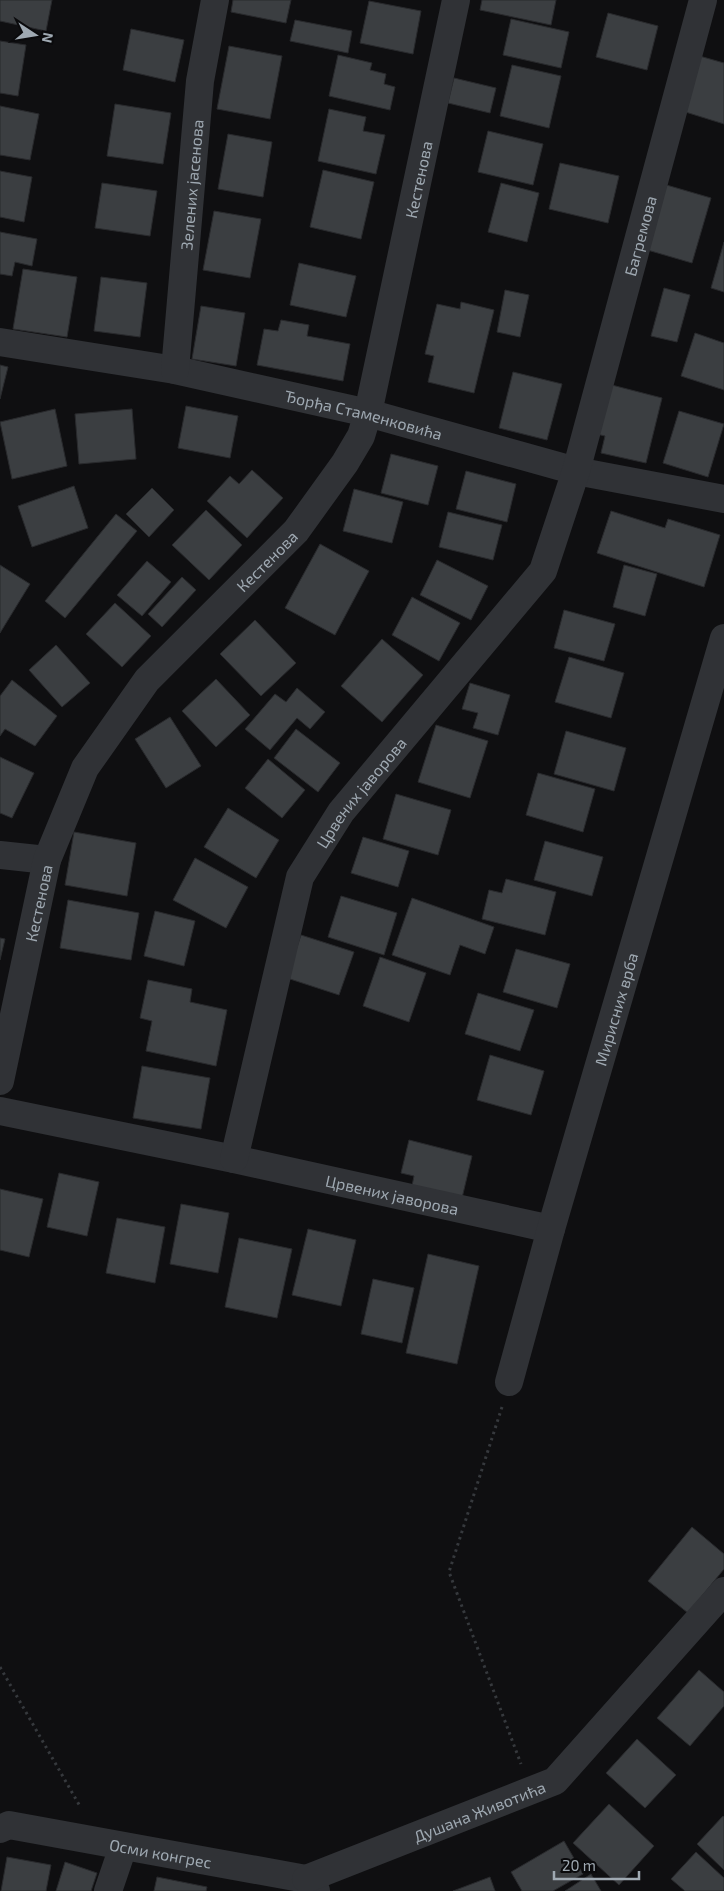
<svg xmlns="http://www.w3.org/2000/svg" width="724" height="1891" font-family="'Exo 2',sans-serif">
<style>
.building{fill:#3b3e41;stroke:#292a2d}
.lines{fill:none;stroke-linecap:round;stroke-linejoin:round}
.path{stroke:#36393d;stroke-width:3;stroke-dasharray:2.5 4;stroke-linecap:butt}
.minor{stroke:#303236;stroke-width:28}
.labels{text-anchor:middle;dominant-baseline:central;stroke-width:4;stroke-linejoin:round;paint-order:stroke}
.street-label{font-size:16px;fill:#9fa9b2;stroke:#0a0a0c}
</style>
<rect width="100%" height="100%" fill="#0f0f11"/>
<path class="building" d="M0,0H52L46,31L0,21Z
M233,0H291L286,23L231,12Z
M482,0H556L551,25L480,10Z
M369,1L421,11L413,54L360,43Z
M608,13L658,26L647,70L596,57Z
M511,19L569,32L561,68L503,55Z
M295,20L352,31L348,53L290,41Z
M131,29L184,40L175,82L123,70Z
M0,41L26,45L18,96L0,93Z
M229,46L282,56L270,119L217,109Z
M338,55L372,63L370,70L386,74L384,84L395,87L390,110L329,96Z
M696,55L724,63V124L679,110Z
M512,65L561,76L549,128L500,116Z
M454,78L496,88L490,113L448,103Z
M115,104L171,113L163,164L107,156Z
M0,106L39,114L30,160L0,155Z
M329,109L366,117L363,131L385,135L376,174L318,161Z
M488,131L543,144L533,185L478,172Z
M228,134L272,142L263,197L218,189Z
M560,163L619,176L608,223L549,209Z
M323,170L374,182L361,239L310,227Z
M0,171L32,177L24,222L0,217Z
M102,183L157,191L150,236L95,228Z
M501,183L539,193L527,242L488,232Z
M663,184L711,198L692,263L644,249Z
M214,211L261,219L250,278L203,270Z
M0,232L37,239L32,266L15,262L12,276L0,274Z
M724,242V292L711,288Z
M299,263L356,276L346,317L290,305Z
M23,269L77,277L67,337L13,329Z
M101,277L147,283L140,337L94,331Z
M664,288L690,295L677,342L651,336Z
M505,290L529,295L520,337L497,332Z
M461,302L494,310L474,393L428,382L434,356L425,354L437,304L460,309Z
M201,306L245,313L236,366L192,359Z
M281,320L309,325L307,336L350,344L343,381L257,365L264,329L278,331Z
M695,333L724,343V390L681,376Z
M0,365L8,367L0,399Z
M513,372L562,384L547,440L499,428Z
M604,383L662,398L646,463L601,453L605,436L592,433Z
M186,406L238,416L230,458L178,448Z
M55,409L67,466L12,479L0,422Z
M132,409L136,459L79,464L75,414Z
M679,411L724,424L708,477L663,463Z
M391,454L438,466L428,505L381,493Z
M252,470L283,498L247,538L207,501L230,476L239,484Z
M466,471L516,484L507,522L456,509Z
M74,486L88,528L32,547L18,506Z
M152,488L174,510L149,537L126,514Z
M354,489L403,502L392,543L343,531Z
M206,510L242,545L209,580L172,545Z
M611,511L665,528L668,519L720,535L704,587L597,553Z
M448,512L502,525L493,560L439,547Z
M116,514L137,531L65,618L45,601Z
M320,544L369,571L335,635L285,608Z
M437,560L488,586L471,620L420,595Z
M147,561L171,582L142,616L117,595Z
M0,565L30,584L0,633Z
M624,565L657,574L645,616L613,607Z
M182,577L196,590L162,627L148,614Z
M412,597L460,623L439,661L392,635Z
M115,603L151,636L122,667L86,634Z
M564,610L615,624L604,661L554,648Z
M255,620L296,663L261,696L220,654Z
M382,639L423,675L382,722L341,686Z
M56,645L90,683L62,707L29,670Z
M569,657L624,673L611,718L555,702Z
M216,679L250,715L216,747L182,711Z
M12,680L57,716L35,746L5,729L0,736V696Z
M470,683L510,695L498,735L473,728L478,713L462,709Z
M297,688L325,712L310,729L297,718L270,750L245,729L275,694L286,702Z
M170,717L201,766L166,788L135,739Z
M436,725L488,741L470,798L418,782Z
M296,729L340,763L318,792L274,758Z
M566,731L626,748L614,791L554,774Z
M0,757L34,773L12,818L0,813Z
M268,759L305,790L282,818L245,788Z
M538,773L595,789L583,832L526,815Z
M396,794L451,810L438,855L383,839Z
M228,808L279,840L256,878L204,847Z
M74,832L136,843L127,896L65,885Z
M363,837L409,851L398,887L351,873Z
M545,841L603,857L592,896L534,880Z
M195,858L248,887L226,928L173,900Z
M506,879L556,892L545,935L482,919L489,890L502,893Z
M341,896L397,913L384,955L328,937Z
M412,898L494,927L485,954L460,945L450,975L392,955Z
M68,900L139,913L131,960L60,948Z
M155,911L195,921L184,966L144,956Z
M301,935L354,952L339,995L287,978Z
M0,938L5,939L0,960Z
M516,949L570,964L557,1008L503,992Z
M380,957L426,973L409,1022L363,1006Z
M148,980L192,989L190,1002L227,1010L216,1066L146,1051L152,1021L140,1018Z
M478,993L534,1010L520,1051L465,1034Z
M490,1055L544,1071L531,1115L477,1100Z
M142,1066L210,1078L201,1129L133,1118Z
M409,1140L472,1156L462,1198L412,1186L414,1176L401,1173Z
M59,1173L99,1182L87,1236L47,1227Z
M0,1189L43,1199L29,1257L0,1250Z
M181,1204L229,1213L218,1273L170,1264Z
M117,1218L165,1227L155,1283L106,1273Z
M308,1229L356,1240L341,1306L292,1295Z
M239,1238L292,1249L277,1318L225,1307Z
M428,1254L479,1266L457,1364L406,1353Z
M373,1279L414,1288L402,1343L361,1334Z
M692,1527L724,1554V1569L688,1613L648,1581Z
M699,1670L724,1692V1706L690,1746L657,1718Z
M637,1739L676,1775L645,1808L606,1773Z
M609,1804L654,1846L619,1885L573,1843Z
M723,1816L724,1817V1870L697,1844Z
M564,1841L583,1874L553,1891H522L511,1872Z
M696,1852L724,1878V1891H685L671,1879Z
M7,1857L51,1865L46,1891H1Z
M65,1862L97,1873L91,1891H56Z
M591,1874L601,1891H565Z
M157,1877L207,1887L206,1891H154Z
M490,1877L495,1891H453Z"/>
<g class="lines">
<path class="path" d="M502,1407L449,1572L521,1764
M0,1667L81,1808"/>
<g class="minor">
<path id="s1" d="M0,342L175,370L368,413L576,471L724,499"/>
<path id="s2" d="M175,370L200,81L215,0"/>
<path d="M0,855L47,860"/>
<path id="s3" d="M0,1081L47,860L85,768L147,680L296,531L345,463L361,436L368,413L456,0"/>
<path id="s4" d="M0,1111L234,1159L551,1229"/>
<path id="s5" d="M234,1159L300,877L341,812L543,571L576,471L703,0"/>
<path id="s6" d="M509,1382L551,1229L724,638"/>
<path id="s7" d="M0,1829L9,1825L306,1879L316,1891"/>
<path id="s8" d="M306,1879L555,1781L724,1591"/>
<path d="M108,1891L123,1847"/>
</g>
</g>
<g class="labels">
<g class="street-label">
<text stroke="none"><textPath href="#s3" startOffset="1022">Кестенова</textPath></text>
<text stroke="none"><textPath href="#s2" startOffset="186">Зелених јасенова</textPath></text>
<text stroke="none"><textPath href="#s5" startOffset="1030">Багремова</textPath></text>
<text stroke="none"><textPath href="#s1" startOffset="371">Ђорђа Стаменковића</textPath></text>
<text stroke="none"><textPath href="#s3" startOffset="602">Кестенова</textPath></text>
<text stroke="none"><textPath href="#s5" startOffset="394">Црвених јаворова</textPath></text>
<text stroke="none"><textPath href="#s3" startOffset="182">Кестенова</textPath></text>
<text stroke="none"><textPath href="#s6" startOffset="388">Мирисних врба</textPath></text>
<text stroke="none"><textPath href="#s4" startOffset="401">Црвених јаворова</textPath></text>
<text stroke="none"><textPath href="#s8" startOffset="186">Душана Животића</textPath></text>
<text stroke="none"><textPath href="#s7" startOffset="164">Осми конгрес</textPath></text>
</g>
</g>
<g transform="translate(35 35) rotate(102)" stroke="#0a0a0c" stroke-width="4" paint-order="stroke">
<path d="M0-4L9 19L0 12L-9 19Z" fill="#9fa9b2"/>
<text y="-8" font-size="14" font-weight="bold" text-anchor="middle" fill="#9fa9b2">N</text>
</g>
<path d="M554 1871v8h85v-8" fill="none" stroke="#9fa9b2" stroke-width="2.5"/>
<text x="562" y="1871" font-size="15" fill="#9fa9b2" stroke="#0a0a0c" stroke-width="4" paint-order="stroke">20 m</text>
</svg>
